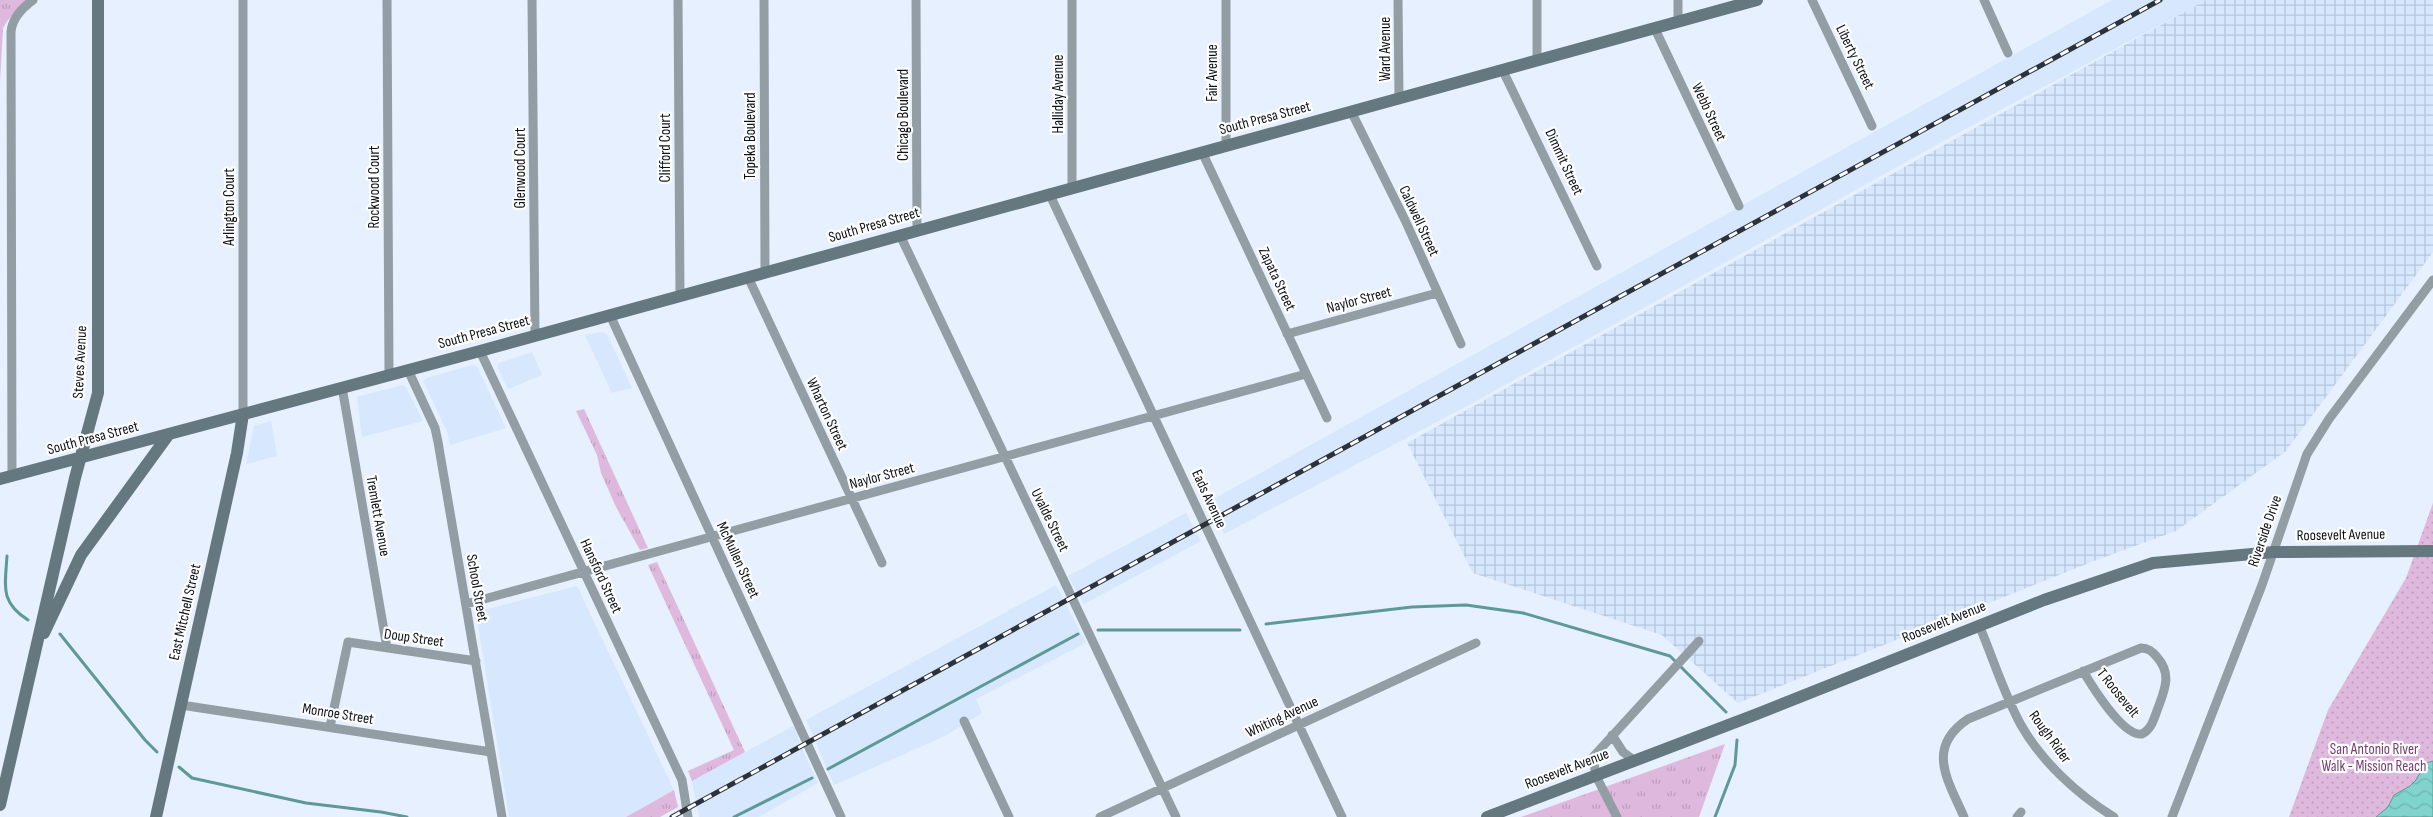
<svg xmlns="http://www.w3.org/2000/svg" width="2433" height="817" font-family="'Sofia Sans Condensed',sans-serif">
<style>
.built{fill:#d6e7fe}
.industrial{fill:url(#industrial-grid)}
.grass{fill:url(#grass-tufts)}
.park{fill:url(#park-dots)}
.water{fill:url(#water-waves);stroke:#5d9a97}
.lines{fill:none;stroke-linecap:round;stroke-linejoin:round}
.stream{stroke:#5d9a97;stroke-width:3}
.street{stroke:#929ea4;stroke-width:9}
.secondary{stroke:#65787f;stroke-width:12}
.rail-casing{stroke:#2c323a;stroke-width:5}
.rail{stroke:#fff;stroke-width:3;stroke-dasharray:9;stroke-linecap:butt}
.labels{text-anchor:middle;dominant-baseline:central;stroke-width:4.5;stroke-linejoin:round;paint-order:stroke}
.street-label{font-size:15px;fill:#0b1118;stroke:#fff}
.park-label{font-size:15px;fill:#743b74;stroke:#fff}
</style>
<defs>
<pattern id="industrial-grid" width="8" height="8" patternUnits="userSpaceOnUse" patternTransform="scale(1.25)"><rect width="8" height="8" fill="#d6e7fe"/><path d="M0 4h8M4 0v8" fill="none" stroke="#b6c5d9"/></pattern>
<pattern id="grass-tufts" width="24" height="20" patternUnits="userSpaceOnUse" patternTransform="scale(1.25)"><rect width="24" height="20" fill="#dfb8de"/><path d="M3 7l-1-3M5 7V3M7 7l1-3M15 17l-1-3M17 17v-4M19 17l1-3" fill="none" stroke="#be9dbe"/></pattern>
<pattern id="park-dots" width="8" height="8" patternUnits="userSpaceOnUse" patternTransform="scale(1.25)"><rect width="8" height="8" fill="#dfb8de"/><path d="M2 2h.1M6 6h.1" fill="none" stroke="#be9dbe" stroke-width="1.8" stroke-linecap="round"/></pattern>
<pattern id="water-waves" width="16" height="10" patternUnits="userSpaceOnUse" patternTransform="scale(1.25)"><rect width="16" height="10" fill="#80d4cd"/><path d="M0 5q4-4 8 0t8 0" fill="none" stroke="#6db5af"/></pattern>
</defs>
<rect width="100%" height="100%" fill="#e7f0fe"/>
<path class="built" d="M2112,0H2206L1967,128L1469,405L1224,534L1208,502Z
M601,332L607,334L632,388L612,393L585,335Z
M532,352L542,375L508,389L497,367L499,363Z
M472,365L477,367L506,428L450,445L447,431L423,381L426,378Z
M402,385L406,387L423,421L362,437L357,397Z
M271,421L277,456L246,464L254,426Z
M1186,513L1201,541L1084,604L1068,576Z
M1056,585L1086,643L976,699L982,713L945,736L834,785L806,720Z
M577,586L674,790L626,817H509L476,612Z
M795,725L801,747L818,783L759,817H699L692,781Z"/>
<path class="industrial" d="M2206,0H2433V252L2286,451L2176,531L2094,561L1738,703L1662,635L1473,573L1407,443Z"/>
<path class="grass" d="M0,0H28L8,20L3,28L0,82Z
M584,409L648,548L640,550L616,507L601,473L597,455L576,411Z
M657,562L745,752L692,781L688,771L734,750L648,565Z
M1725,744L1699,817H1521Z
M674,790L678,807L660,817H626Z"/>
<path class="park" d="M2433,503V817H2289L2328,710L2406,578Z"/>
<path class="water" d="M2433,761V817H2376L2388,807L2394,795L2410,786L2416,780L2426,763Z"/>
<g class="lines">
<path class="stream" d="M7,556C5,587 0,602 28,620
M1266,624L1412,607L1466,605L1523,613L1670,656L1726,712
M1098,630H1240
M60,634L145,740L157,752
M179,767L192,778L306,803L381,812L407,817
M828,769L1078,634
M734,817L812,778
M1715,817L1735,765L1737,740"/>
<path class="street" d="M243,0V414
M387,0L389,375
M532,0L535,336
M678,0L680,295
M764,0L765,272
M916,0L917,229
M1226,0V145
M1398,0L1399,98
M1537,0V61
M1678,0V22
M1812,0L1872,126
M1984,0L2008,53
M1655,29L1739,206
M1503,71L1597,266
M1351,111L1405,220L1461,344
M1202,152L1327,418
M1072,187V0
M1049,193L1342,817
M900,235L1176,817
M748,277L882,563
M610,315L841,817
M1287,334L1437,293
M480,351L682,780L688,817
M408,370L435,428L438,442L502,817
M342,387L387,648
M12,477L11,32C12,18 22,8 33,0
M466,604L1306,374
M1979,625C1993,658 2004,694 2021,725C2042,762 2078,795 2114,817
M181,705L491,752
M964,721L1009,817
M330,727L348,642L476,661
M1612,735L1623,752L1635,761
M1100,817L1476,643
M1617,817L1596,776L1593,757L1699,641
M1964,817C1948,780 1925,748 1968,719L2141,648C2148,648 2152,651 2157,657C2172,674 2165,689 2158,708C2154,718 2152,729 2142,734C2123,737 2092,686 2083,671
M2017,817L2021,812
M2172,817L2262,585L2307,454L2329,419L2433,280"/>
<path class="secondary" d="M0,479L480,351L1757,0
M44,633L81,555L169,434
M0,805L75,478L98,393V0
M156,817L237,453L243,414
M1487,817L1757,714L2044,600L2153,563L2274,552L2433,551"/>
<g class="rail-casing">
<path id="rail" d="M672,817L2160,0"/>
</g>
<use href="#rail" class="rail"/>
</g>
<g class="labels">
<g class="street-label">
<text transform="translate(1385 49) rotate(-90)">Ward Avenue</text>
<text transform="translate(1855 57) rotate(64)">Liberty Street</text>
<text transform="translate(1212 73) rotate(-90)">Fair Avenue</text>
<text transform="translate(1058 94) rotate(-90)">Halliday Avenue</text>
<text transform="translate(1709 112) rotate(65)">Webb Street</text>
<text transform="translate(903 115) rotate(-90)">Chicago Boulevard</text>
<text transform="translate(1265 118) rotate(-15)">South Presa Street</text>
<text transform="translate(750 136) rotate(-90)">Topeka Boulevard</text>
<text transform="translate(665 148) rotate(-90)">Clifford Court</text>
<text transform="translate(1564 162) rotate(65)">Dimmit Street</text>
<text transform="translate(520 168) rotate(-90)">Glenwood Court</text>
<text transform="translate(374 187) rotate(-90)">Rockwood Court</text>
<text transform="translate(229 207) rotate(-90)">Arlington Court</text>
<text transform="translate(1419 221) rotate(65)">Caldwell Street</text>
<text transform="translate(874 225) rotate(-16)">South Presa Street</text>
<text transform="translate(1277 279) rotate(65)">Zapata Street</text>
<text transform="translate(1359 300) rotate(-15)">Naylor Street</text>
<text transform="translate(484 332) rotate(-15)">South Presa Street</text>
<text transform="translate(80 362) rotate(-87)">Steves Avenue</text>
<text transform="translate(827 414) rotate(65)">Wharton Street</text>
<text transform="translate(93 438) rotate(-15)">South Presa Street</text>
<text transform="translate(882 476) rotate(-15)">Naylor Street</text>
<text transform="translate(1209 499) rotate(65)">Eads Avenue</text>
<text transform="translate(378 516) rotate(80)">Tremlett Avenue</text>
<text transform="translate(1050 520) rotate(64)">Uvalde Street</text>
<text transform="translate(2265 531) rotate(-71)">Riverside Drive</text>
<text transform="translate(2341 535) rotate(-1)">Roosevelt Avenue</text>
<text transform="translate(738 560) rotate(65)">McMullen Street</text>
<text transform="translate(601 576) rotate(65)">Hansford Street</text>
<text transform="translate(477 588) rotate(80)">School Street</text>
<text transform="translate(185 612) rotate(-77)">East Mitchell Street</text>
<text transform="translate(1944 622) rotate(-22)">Roosevelt Avenue</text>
<text transform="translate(414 638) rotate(8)">Doup Street</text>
<text transform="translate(2118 693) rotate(51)">T Roosevelt</text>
<text transform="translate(338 714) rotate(9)">Monroe Street</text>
<text transform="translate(1282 717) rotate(-25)">Whiting Avenue</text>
<text transform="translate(2050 737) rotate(54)">Rough Rider</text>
<text transform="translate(1567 769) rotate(-21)">Roosevelt Avenue</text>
</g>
<g class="park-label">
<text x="2374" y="749">San Antonio River<tspan x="2374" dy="17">Walk - Mission Reach</tspan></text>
</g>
</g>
</svg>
